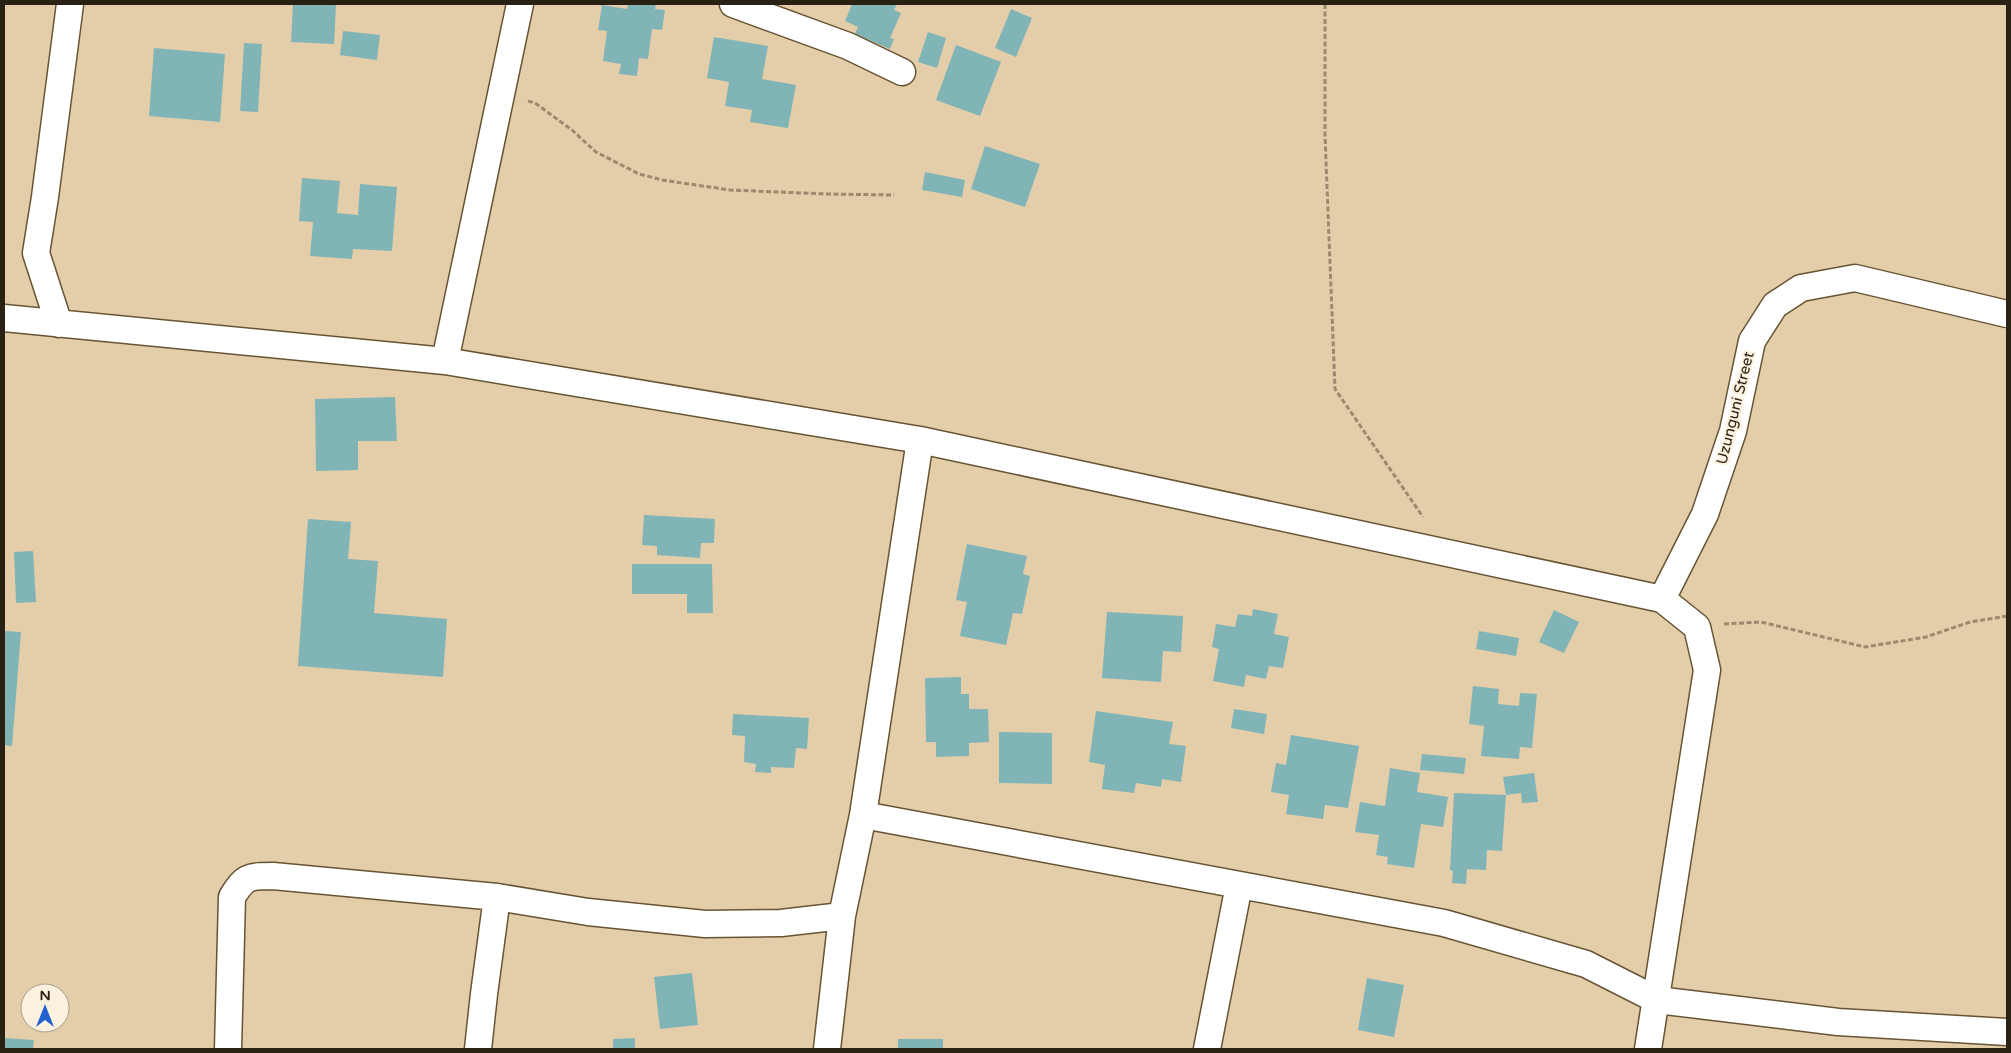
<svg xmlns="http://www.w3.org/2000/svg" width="2011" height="1053" font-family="'Varela Round',sans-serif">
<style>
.building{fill:#80b4b7}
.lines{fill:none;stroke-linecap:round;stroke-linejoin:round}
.minor-casing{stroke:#665433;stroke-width:29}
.path{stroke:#9a8a6e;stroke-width:3;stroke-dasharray:5 2.5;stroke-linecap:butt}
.minor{stroke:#fff;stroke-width:26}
.labels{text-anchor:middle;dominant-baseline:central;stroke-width:4.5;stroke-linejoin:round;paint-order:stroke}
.street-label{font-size:15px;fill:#292113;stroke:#fcf1de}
</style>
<rect width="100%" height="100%" fill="#e4ceaa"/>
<path class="building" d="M293,4H336L334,44L291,42Z
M628,4H656L655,9L665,10L662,30L652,29L648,59L639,58L637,76L619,74L621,64L603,61L607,31L598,30L602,5L627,9Z
M852,4H897L894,10L901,13L890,38L894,39L890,49L855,34L858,27L845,21Z
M1011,9L1032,18L1016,57L995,48Z
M343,31L380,35L377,60L340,55Z
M928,32L946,38L937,68L918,62Z
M714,37L768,46L762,79L796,85L788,128L750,122L752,110L725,106L729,82L707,78Z
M244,43L262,44L258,112L240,111Z
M956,45L1001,62L980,116L936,100Z
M154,48L225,54L220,122L149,116Z
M985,146L1040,164L1025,207L971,189Z
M925,172L965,180L962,197L922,190Z
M302,178L340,181L337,213L358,215L360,184L397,187L392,251L353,249L352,259L310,256L313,222L299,221Z
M395,397L397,441H358V470L316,471L315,399Z
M644,515L715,519L714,543H701L700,558L657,555V546L642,545Z
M308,519L351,522L348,559L378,561L374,613L447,619L443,677L298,666Z
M967,544L1027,556L1023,574L1030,576L1022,614L1013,613L1006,645L960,636L967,602L956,600Z
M33,551L36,602L16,603L14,552Z
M632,564H712L713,613H687V594H632Z
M1253,609L1278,614L1274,634L1289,637L1283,668L1269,666L1266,679L1246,675L1244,687L1213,681L1219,649L1212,647L1216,624L1235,627L1238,614L1252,616Z
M1554,610L1579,622L1564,653L1539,642Z
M1107,612L1183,616L1181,652L1163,651L1161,682L1102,678Z
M4,631L21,632L12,746L4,745Z
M1479,631L1519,638L1516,656L1476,649Z
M961,677V694H969V709H988L989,742L969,743V756L936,757V742H926L925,678Z
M1473,686L1499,689L1498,704L1519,706L1520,693L1537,694L1532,748L1520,747L1519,759L1481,756L1484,726L1469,724Z
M1234,709L1267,714L1264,734L1231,728Z
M1096,711L1173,722L1169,744L1186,746L1181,782L1162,779L1161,787L1136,783L1134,793L1102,789L1105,765L1089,762Z
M733,714L809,718L807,749L796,748L794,768L771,767V773L755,772L756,764L744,762L745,736L732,735Z
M999,732L1052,733V784L999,783Z
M1291,735L1359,746L1348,808L1325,805L1323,819L1286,814L1289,795L1271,792L1276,763L1286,765Z
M1422,754L1466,758L1464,774L1420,770Z
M1390,768L1420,773L1417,792L1448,797L1443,827L1421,824L1414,868L1387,864L1388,857L1376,855L1379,835L1355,832L1360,802L1385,806Z
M1534,773L1538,802L1522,803L1521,793L1506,795L1503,777Z
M1454,793L1506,795L1502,851L1487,850L1486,870L1467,869L1466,884L1452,883L1453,871L1450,870Z
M692,973L698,1025L660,1029L654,977Z
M1367,978L1404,985L1394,1037L1358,1030Z
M4,1038L34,1040L33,1049H4Z
M635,1038V1049H613V1039Z
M898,1039H943V1049H898Z"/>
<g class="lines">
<g class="minor-casing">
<path id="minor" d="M733,4L848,46L902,72
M4,318L445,361L920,440L1662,599L1697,627L1707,670L1648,1049
M59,324L36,253L45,197L70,4
M445,361L520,4
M1662,599L1705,514L1733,431L1752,341L1775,305L1801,288L1855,278L2007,314
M863,815L1444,923L1586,964L1657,1000L1838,1022L2007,1032
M228,1049L232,897C245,876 249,876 273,876L497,897L588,912L705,924L781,923L842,916
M478,1049L484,994L497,897
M827,1049L842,916L863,815L920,440
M1207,1049L1239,885"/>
</g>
<path class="path" d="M1325,4V136L1335,389L1423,517
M528,101L535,103L572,130L596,152L639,174L662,180L730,190L827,194L894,195
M1724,624L1761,622L1865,647L1926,637L1970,622L2007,616"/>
<use href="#minor" class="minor"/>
</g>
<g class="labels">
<g class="street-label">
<text transform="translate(1735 408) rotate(-76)">Uzunguni Street</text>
</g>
</g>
<rect width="2011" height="1053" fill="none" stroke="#292113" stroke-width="10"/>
<g transform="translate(45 1008)"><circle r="24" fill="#fcf1de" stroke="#a89e8d"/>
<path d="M0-4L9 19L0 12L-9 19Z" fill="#2261ce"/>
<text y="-8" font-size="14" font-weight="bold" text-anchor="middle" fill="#292113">N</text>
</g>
</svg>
